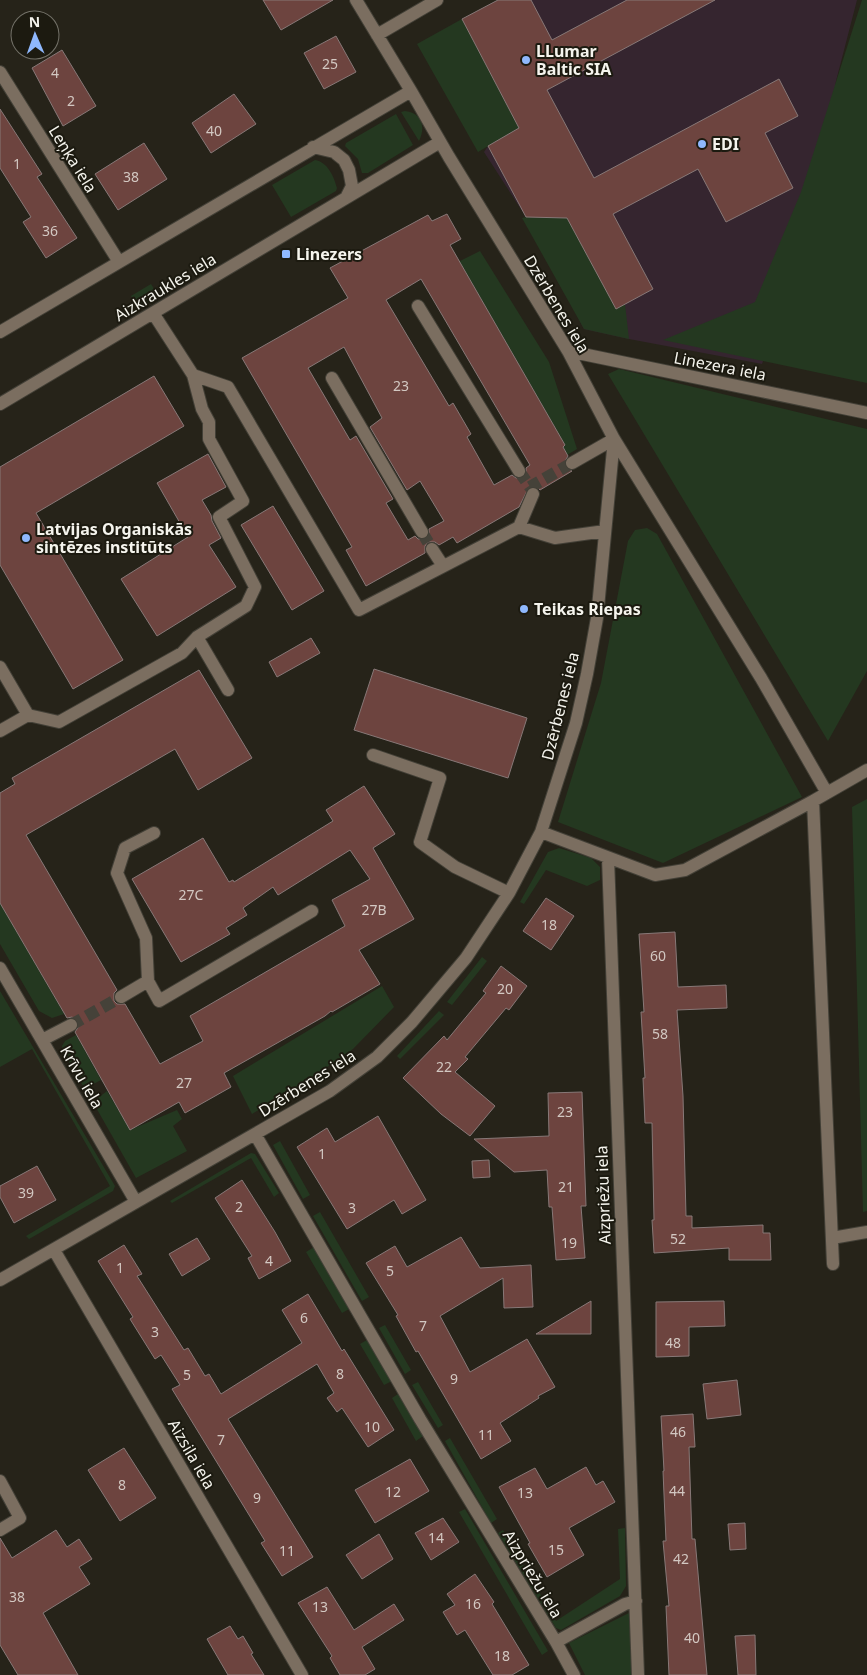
<svg xmlns="http://www.w3.org/2000/svg" width="867" height="1675" font-family="'Noto Sans',sans-serif">
<style>
.commercial{fill:#35252f}
.green{fill:#243820}
.building{fill:#6d443f;stroke:#877877;fill-rule:evenodd}
.lines{fill:none;stroke-linecap:round;stroke-linejoin:round}
.minor-tunnel{stroke:#454239;stroke-width:12;stroke-dasharray:12 6;stroke-linecap:butt}
.minor-casing{stroke:#434037;stroke-width:14}
.minor{stroke:#7b6e60;stroke-width:12}
.poi-dot{fill:#8fb8fd;stroke:#1c1a10;stroke-width:2}
.labels{text-anchor:middle;dominant-baseline:central;stroke-width:4;stroke-linejoin:round;paint-order:stroke}
.number-label{font-size:14px;fill:#d3c8c2}
.poi-label{font-size:16px;font-weight:bold;fill:#f5f4ed;stroke:#1c1a10;text-anchor:start}
.street-label{font-size:16px;fill:#f5f4ed;stroke:#1c1a10}
</style>
<rect width="100%" height="100%" fill="#262319"/>
<path class="commercial" d="M498,0H857L836,81L816,212L762,364L629,339L584,329L526,217L484,152L488,146Z"/>
<path class="green" d="M862,0H867V383L663,340L755,302L801,192Z
M462,19L519,128L478,152L417,44Z
M405,111C422,113 426,127 419,141L401,112Z
M396,114L413,145L368,173H362L358,159L345,146L346,143Z
M315,160C328,162 334,177 337,188L336,191L291,217L272,185Z
M526,217L567,218L625,304L629,339L584,329L522,218Z
M480,251L549,362L577,449L567,455L563,447L565,445L464,269L456,263Z
M151,284L159,297L138,308L131,296Z
M619,369L867,429V671L828,741L608,374Z
M647,528L657,534L802,797L663,863L558,822L601,683L628,541L635,530Z
M867,799V1211L863,1212L852,807Z
M559,848L591,858L600,867V880L587,886L546,870L524,904L520,902L548,852Z
M0,903L64,1014L52,1018L39,1011L0,944Z
M482,957L487,961L452,1005L447,1002Z
M382,986L394,1007L353,1049L317,1074L252,1114L233,1076Z
M0,991L115,1186L113,1191L29,1239L26,1236L110,1186L32,1049L0,1067Z
M439,1011L444,1015L400,1059L397,1056Z
M76,1035L101,1080L88,1087L83,1086L63,1052L62,1046L65,1041Z
M107,1091L130,1130L177,1110L182,1119L173,1126L187,1151L136,1178L94,1104V1101Z
M280,1141L310,1195L303,1199L273,1145Z
M251,1153L255,1154L279,1193L274,1197L251,1158L172,1203L170,1201Z
M320,1212L369,1297L362,1301L313,1216Z
M314,1247L349,1309L342,1313L306,1252Z
M385,1325L411,1370L405,1374L379,1328Z
M367,1340L392,1381L384,1385L360,1344Z
M418,1382L443,1425L438,1428L412,1385Z
M398,1394L423,1436L416,1441L392,1398Z
M450,1438L497,1519L491,1523L445,1441Z
M465,1509L548,1651L542,1655L459,1512Z
M625,1528L626,1586L620,1596L561,1630L556,1628L498,1533L503,1530L556,1621L620,1579L618,1529Z
M631,1612L633,1675H585L569,1643Z"/>
<path class="building" d="M263,0H333L281,30Z
M498,0H531L552,40L627,0H715L547,90L594,178L779,79L798,116L765,133L793,188L726,222L698,169L613,214L653,289L616,309L567,218L526,217L488,146L519,128L462,19Z
M336,36L356,72L324,89L304,53Z
M62,50L96,106L63,126L32,68Z
M234,94L256,124L211,153L192,123Z
M0,109L42,174L37,177L77,238L46,258L23,222L31,217L0,168Z
M144,143L167,179L118,210L95,174Z
M447,214L461,239L450,245L565,445L563,447L568,456L564,463L568,470L572,471L540,490L536,486L529,487L519,507L457,543L453,537L439,545L435,542H428L425,546V553L366,586L346,550L352,547L242,358L348,298L330,268L428,215L432,221ZM421,279L530,465L526,468V474L523,478H516L512,475L494,485L467,437L471,434L453,403L449,406L386,300ZM344,347L382,418L370,427L407,490L420,481L444,521L429,529V536L426,539H418L415,536L408,540L386,503L393,499L356,436L350,440L308,368Z
M154,376L184,426L36,513L123,660L73,689L0,565V467Z
M208,454L226,487L202,500L211,515L212,521L221,538L209,545L236,587L157,636L121,579L188,537L157,483Z
M273,506L324,591L292,610L241,525Z
M311,638L320,653L277,677L269,662Z
M374,669L527,718L508,778L354,730Z
M199,670L252,758L198,790L175,749L26,835L117,990L114,993V1001L117,1004H125L160,1064L203,1041L190,1016L345,926L332,900L370,879L350,850L278,895L273,887L243,908L247,915L226,928L230,934L181,962L132,879L203,838L229,882L233,880L234,882L333,821L326,810L364,786L395,834L373,848L414,919L359,950L380,984L332,1012L331,1011L325,1016L224,1073L231,1087L185,1113L179,1102L130,1130L75,1032L79,1026L78,1021L72,1017L67,1018L0,903V793L15,784L12,778Z
M546,898L574,916L551,950L523,931Z
M675,932L678,987L726,985L727,1008L677,1010L683,1096L686,1216H692V1228L763,1225V1233H770L771,1260H729V1248L654,1253L652,1220H654L652,1123H645L643,1078H645L641,1012H644L639,934Z
M501,966L527,986L509,1010L506,1008L465,1057L468,1059L455,1072L495,1106L470,1136L441,1114L403,1078L444,1036L447,1040L486,993L483,991Z
M582,1092L586,1206H581L585,1258L556,1260L552,1207H549L547,1170L514,1172L474,1139L549,1136L548,1093Z
M378,1116L426,1200L402,1214L394,1200L347,1229L297,1147L327,1128L335,1142Z
M489,1160L490,1177L473,1178L472,1161Z
M37,1166L56,1200L14,1223L0,1197V1186Z
M242,1180L275,1232L291,1261L259,1279L248,1258L252,1256L215,1198Z
M461,1237L480,1268L531,1265L533,1307L504,1308L503,1278L440,1316L470,1372L527,1339L555,1387L538,1396L539,1398L500,1423L511,1441L481,1459L418,1351L416,1352L396,1316L398,1315L366,1263L395,1246L407,1267Z
M197,1238L210,1259L182,1276L169,1254Z
M124,1245L142,1274L137,1276L184,1350L188,1348L205,1376L209,1374L221,1394L302,1343L282,1310L308,1294L342,1351L344,1349L394,1430L368,1447L342,1408L337,1412L327,1398L334,1393L317,1364L228,1419L313,1557L282,1576L261,1543L265,1541L172,1389L180,1385L161,1355L155,1359L130,1319L133,1317L98,1261Z
M591,1301V1334H536Z
M724,1301L725,1326L689,1327V1356L656,1357V1302Z
M737,1380L741,1415L707,1419L703,1384Z
M693,1414L695,1447H689L692,1539H695L707,1675H669L666,1606H669L663,1541H666L663,1471H664L661,1416Z
M124,1448L156,1498L120,1521L88,1470Z
M410,1459L429,1491L375,1523L355,1490Z
M586,1467L596,1485L603,1481L615,1502L569,1528L584,1555L547,1577L528,1544L530,1543L499,1487L535,1468L547,1489Z
M443,1518L459,1542L431,1560L415,1533Z
M745,1523L746,1549L730,1550L728,1524Z
M56,1530L67,1547L79,1539L92,1559L79,1567L90,1584L43,1613L78,1675H18L0,1645V1538L12,1558Z
M379,1534L393,1559L362,1579L346,1555Z
M475,1574L494,1602L492,1604L529,1665L512,1675H493L465,1630L457,1635L443,1612L455,1605L447,1594Z
M327,1587L354,1630L394,1604L404,1620L362,1647L375,1669L365,1675H340L330,1658L332,1656L298,1603Z
M230,1626L238,1639L243,1636L253,1653L251,1654L264,1675H228L207,1639Z
M755,1635L756,1675H738L735,1636Z"/>
<g class="lines">
<path class="minor-tunnel" d="M519,471L530,487L572,463
M422,532L432,549
M71,1025L121,997"/>
<g class="minor-casing">
<path id="minor" d="M356,0L411,91L449,157L568,351L614,439L761,678L827,793
M377,35L437,0
M0,72L119,262
M313,147L334,152L344,160L349,170L352,186L346,198
M418,306L519,471
M153,313L193,375L228,387L359,610L519,527L555,538L605,531
M0,332L411,91
M568,351L867,413
M332,378L422,532
M0,404L440,142
M572,463L614,439
M519,527L533,494
M432,549L443,566
M197,637L228,690
M0,667L28,715L0,731
M28,715L59,722L182,653L197,637L246,606L255,587L219,517L243,501L209,439V422L202,409L193,375
M373,755L440,778L420,842L455,867L509,893
M813,801L833,1264
M541,832L655,875L685,870L813,801L867,770
M608,858L638,1675
M0,968L136,1202
M148,981L146,938L117,873L125,848L154,833
M121,997L148,981L159,1001L312,911
M42,1040L71,1025
M255,1134L420,1419L556,1642L574,1675
M832,1238L867,1232
M54,1250L302,1675
M0,1280L330,1091L377,1057L412,1022L466,958L509,893L541,832L576,723L587,674L597,618L614,439
M0,1481L20,1518L0,1530
M556,1642L625,1604L636,1601"/>
</g>
<use href="#minor" class="minor"/>
</g>
<g class="poi-dot">
<circle cx="526" cy="60" r="5"/>
<circle cx="702" cy="144" r="5"/>
<rect x="281" y="249" width="10" height="10" rx="2.5"/>
<circle cx="26" cy="538" r="5"/>
<circle cx="524" cy="609" r="5"/>
</g>
<g class="labels">
<g class="number-label">
<text x="330" y="63">25</text>
<text x="55" y="72">4</text>
<text x="71" y="100">2</text>
<text x="214" y="130">40</text>
<text x="17" y="163">1</text>
<text x="131" y="176">38</text>
<text x="50" y="230">36</text>
<text x="401" y="385">23</text>
<text x="191" y="894">27C</text>
<text x="374" y="909">27B</text>
<text x="549" y="924">18</text>
<text x="658" y="955">60</text>
<text x="505" y="988">20</text>
<text x="660" y="1033">58</text>
<text x="444" y="1066">22</text>
<text x="184" y="1082">27</text>
<text x="565" y="1111">23</text>
<text x="322" y="1153">1</text>
<text x="566" y="1186">21</text>
<text x="26" y="1192">39</text>
<text x="239" y="1206">2</text>
<text x="352" y="1207">3</text>
<text x="678" y="1238">52</text>
<text x="569" y="1242">19</text>
<text x="269" y="1260">4</text>
<text x="120" y="1267">1</text>
<text x="390" y="1270">5</text>
<text x="304" y="1317">6</text>
<text x="423" y="1325">7</text>
<text x="155" y="1331">3</text>
<text x="673" y="1342">48</text>
<text x="340" y="1373">8</text>
<text x="187" y="1374">5</text>
<text x="454" y="1378">9</text>
<text x="372" y="1426">10</text>
<text x="678" y="1431">46</text>
<text x="486" y="1434">11</text>
<text x="221" y="1439">7</text>
<text x="122" y="1484">8</text>
<text x="677" y="1490">44</text>
<text x="393" y="1491">12</text>
<text x="525" y="1492">13</text>
<text x="257" y="1497">9</text>
<text x="436" y="1537">14</text>
<text x="556" y="1549">15</text>
<text x="287" y="1550">11</text>
<text x="681" y="1558">42</text>
<text x="17" y="1596">38</text>
<text x="473" y="1603">16</text>
<text x="320" y="1606">13</text>
<text x="692" y="1637">40</text>
<text x="502" y="1655">18</text>
</g>
<g class="poi-label">
<text x="536" y="51">LLumar<tspan x="536" dy="18">Baltic SIA</tspan></text>
<text x="712" y="144">EDI</text>
<text x="296" y="254">Linezers</text>
<text x="36" y="529">Latvijas Organiskās<tspan x="36" dy="18">sintēzes institūts</tspan></text>
<text x="534" y="609">Teikas Riepas</text>
</g>
<g class="street-label">
<text transform="translate(73 159) rotate(58)">Leņķa iela</text>
<text transform="translate(165 287) rotate(-31)">Aizkraukles iela</text>
<text transform="translate(557 304) rotate(59)">Dzērbenes iela</text>
<text transform="translate(720 366) rotate(11)">Linezera iela</text>
<text transform="translate(560 706) rotate(-76)">Dzērbenes iela</text>
<text transform="translate(82 1077) rotate(60)">Krīvu iela</text>
<text transform="translate(307 1083) rotate(-32)">Dzērbenes iela</text>
<text transform="translate(603 1195) rotate(-92)">Aizpriežu iela</text>
<text transform="translate(192 1454) rotate(60)">Aizsila iela</text>
<text transform="translate(533 1574) rotate(59)">Aizpriežu iela</text>
</g>
</g>
<g transform="translate(35 35) rotate(358)"><circle r="24" fill="#1c1a10" stroke="#737168"/>
<path d="M0-4L9 19L0 12L-9 19Z" fill="#8fb8fd"/>
<text y="-8" font-size="14" font-weight="bold" text-anchor="middle" fill="#f5f4ed">N</text>
</g>
</svg>
